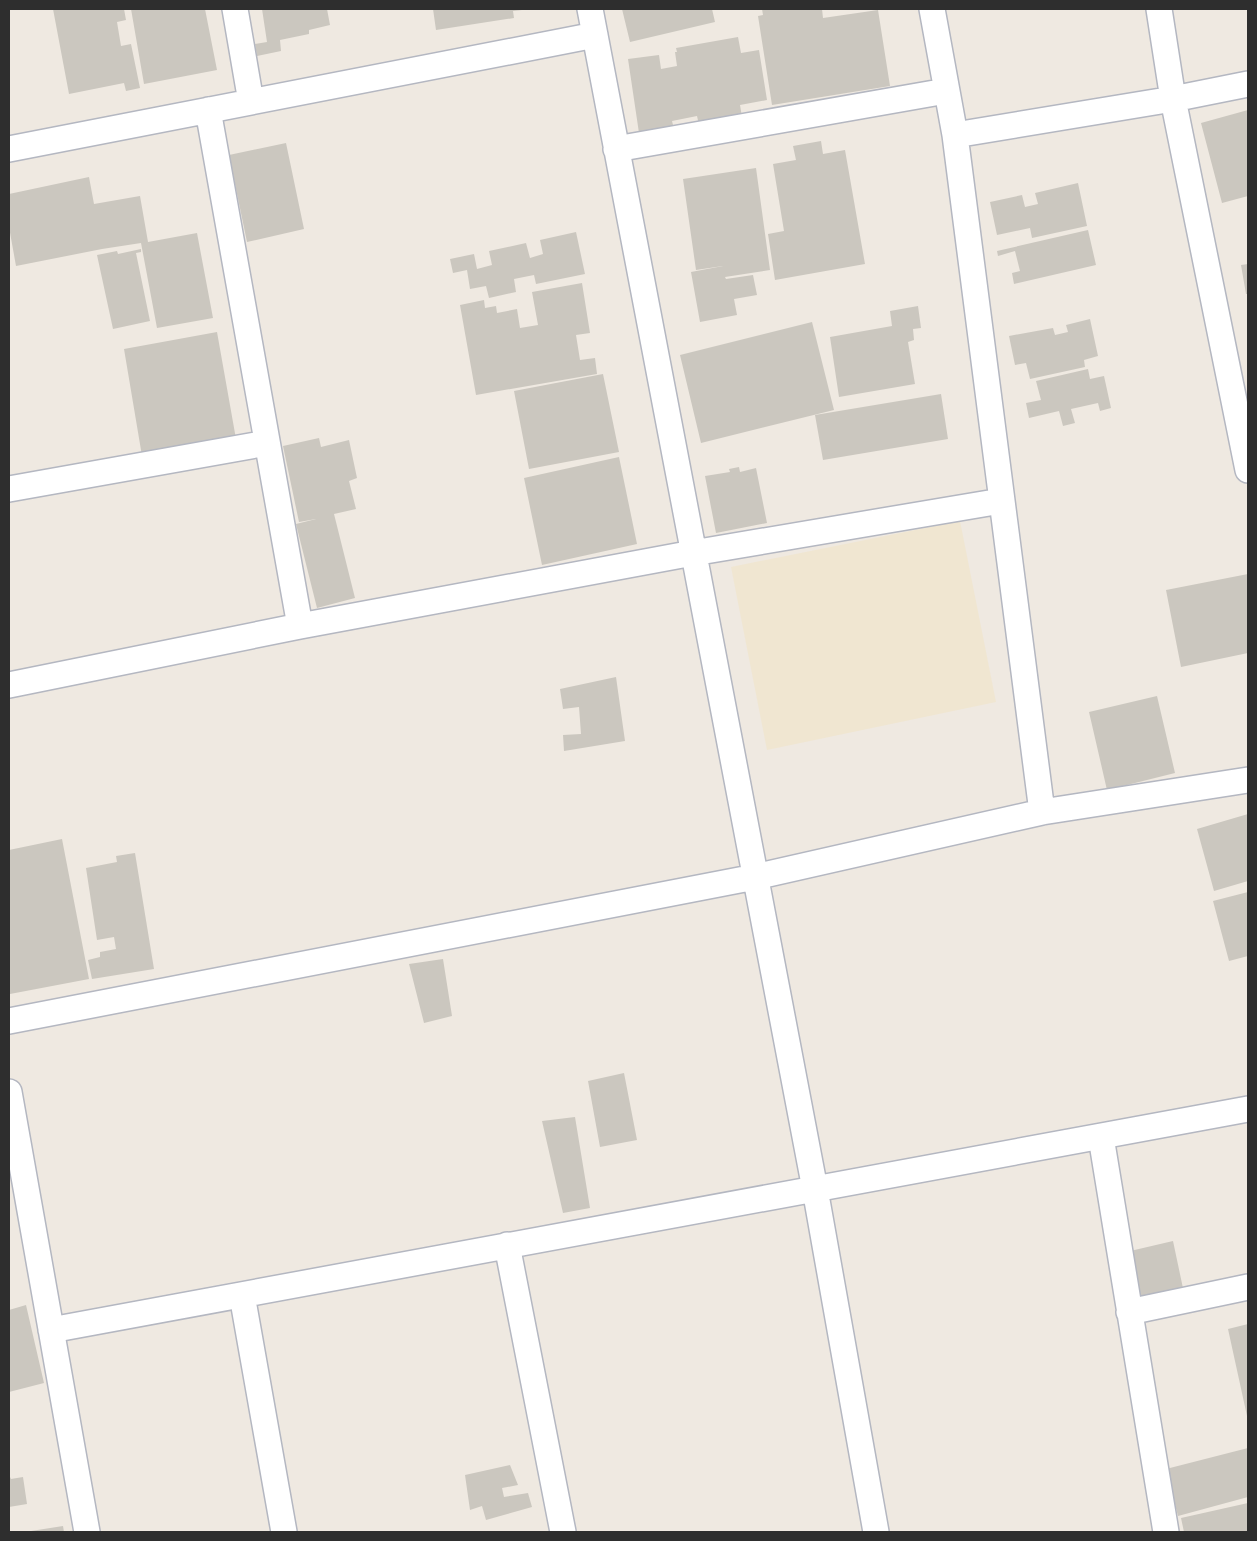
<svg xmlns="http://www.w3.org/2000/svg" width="1257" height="1541" font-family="Ubuntu,sans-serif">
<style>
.education{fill:#f0e6d1}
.building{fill:#cbc7bf}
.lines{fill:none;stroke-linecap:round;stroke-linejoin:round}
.street-casing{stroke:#b4b7c1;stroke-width:28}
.street{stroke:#fff;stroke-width:25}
</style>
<rect width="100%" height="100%" fill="#efe9e1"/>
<path class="education" d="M960,521L996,702L767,750L731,567Z"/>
<path class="building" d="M53,9H124L126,20L117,22L121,46L131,44L140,88L126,91L124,83L69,94Z
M131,9H205L217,70L144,84Z
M262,9H327L330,25L309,30V34L280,40L281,51L257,56L255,44L267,42Z
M433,9H522V10L513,11L514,18L436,30Z
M622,9H712L715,22L630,42Z
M762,9H822L823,18L878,10L890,86L772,105L758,16L763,15Z
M738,37L741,53L759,50L767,100L740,105L742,117L699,125L697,116L672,121L674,129L639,133L628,59L659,55L661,69L677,66L675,52H677L676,48Z
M1248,110V196L1222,203L1201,123Z
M821,141L823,154L845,150L865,264L775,280L768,234L784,231L773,164L796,160L793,146Z
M286,143L304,229L247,242L229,155Z
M756,168L770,270L725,277L726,279L753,275L757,295L734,299L737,315L700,322L691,272L723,266L696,270L683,179Z
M89,177L94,204L140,196L148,242L197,233L213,318L157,328L141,243L102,249L16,266L9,227V194Z
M1078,183L1087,226L1032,238L1030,228L997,235L990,202L1022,195L1025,207L1038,204L1035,193Z
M1088,230L1096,265L1014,284L1012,273L1020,271L1015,251L998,256L997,251Z
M576,232L585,274L536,284L534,275L514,279L516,292L489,298L486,286L470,289L467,270L453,273L450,259L474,254L477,269L492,265L489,251L526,243L530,258L543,254L540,240Z
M141,249V252L136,253L150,321L113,329L97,255L117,251L118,254Z
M1248,264V294H1246L1241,265Z
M582,283L590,333L576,335L580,360L595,358L597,374L476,395L460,305L484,300L485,308L496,306L497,313L517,309L520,328L538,325L532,292Z
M918,306L921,328L913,329L914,340L908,342L915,384L839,397L830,337L892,326L890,311Z
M1090,319L1098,356L1084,360L1085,367L1030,379L1026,363L1015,365L1009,336L1053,328L1055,335L1068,332L1066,325Z
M812,322L834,410L701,443L680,355Z
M217,332L236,439L142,456L124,349Z
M1088,369L1090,379L1104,376L1111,408L1100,411L1098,403L1071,409L1075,423L1063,426L1059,411L1029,418L1026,403L1041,400L1036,381Z
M603,374L619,452L529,469L514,391Z
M941,394L948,439L823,460L815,415Z
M319,438L321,447L349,440L357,478L349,481L356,509L334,514L355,598L317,608L296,524L316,519L299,522L283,446Z
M619,457L637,544L542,565L524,478Z
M739,467L740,472L756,468L767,523L716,533L705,476L730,472L729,469Z
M1248,574V653L1181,667L1166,590Z
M616,677L625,741L564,751L563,735L581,734L579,707L563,709L560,689Z
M1157,696L1175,773L1107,790L1089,712Z
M1248,814V881L1214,891L1197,829Z
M62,839L89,979L10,994L9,985V850Z
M135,853L154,969L92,979L88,960L100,957V952L116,949L114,937L97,940L86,868L117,862L116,856Z
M1248,892V956L1229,961L1213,901Z
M443,959L452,1016L424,1023L409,964Z
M624,1073L637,1140L600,1147L588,1081Z
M575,1117L590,1208L563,1213L542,1121Z
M1173,1241L1184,1293L1139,1303L1126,1252Z
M26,1305L44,1383L9,1392V1310Z
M1248,1324V1416H1247L1228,1329Z
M1248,1448V1497L1178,1516L1166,1469Z
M510,1465L518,1485L502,1488L504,1497L528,1493L532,1507L486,1520L482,1506L470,1510L465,1475Z
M9,1475L11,1479L23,1477L27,1504L9,1507Z
M1248,1503V1532H1184L1181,1518Z
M63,1526L64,1532H31V1531Z"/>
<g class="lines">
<g class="street-casing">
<path id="street" d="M235,9L251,102
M590,9L815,1189L876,1532
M932,9L955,135L1042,812
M1159,9L1173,99L1248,470
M208,110L300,626
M955,135L1173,99L1248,84
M9,149L595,35
M616,149L946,91
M9,489L267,443
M9,685L300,626L693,553L1001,501
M9,1021L755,877L1042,812L1248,780
M9,1092L87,1532
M1101,1137L1166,1532
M507,1245L563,1532
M242,1295L284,1532
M1129,1312L1248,1287
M51,1330L1248,1109"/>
</g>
<use href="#street" class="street"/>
</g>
<rect width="1257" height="1541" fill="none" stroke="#2e2e2e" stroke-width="20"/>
</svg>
